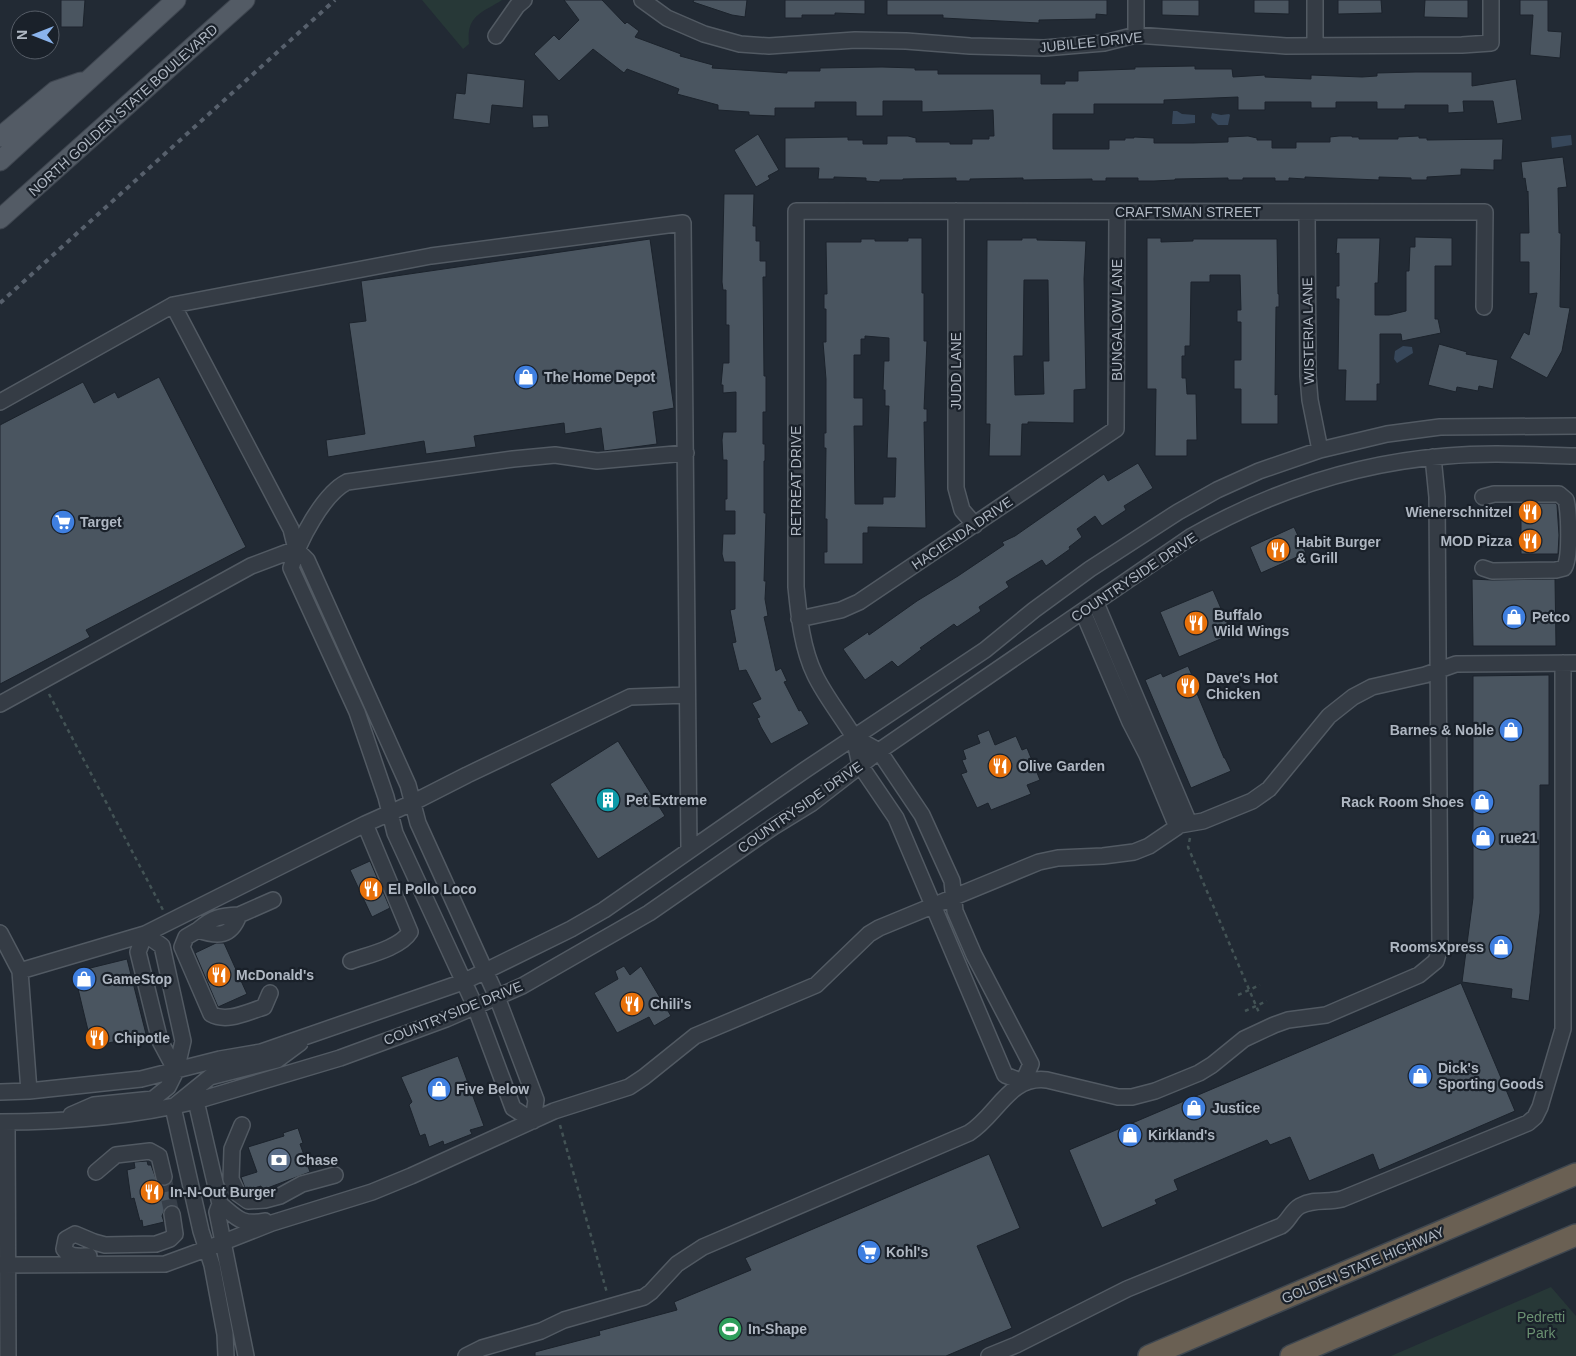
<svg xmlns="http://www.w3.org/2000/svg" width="1576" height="1356" font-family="Helvetica,sans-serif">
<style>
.green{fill:#273837}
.water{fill:#37475a}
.building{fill:#4a5560;stroke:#1c232c;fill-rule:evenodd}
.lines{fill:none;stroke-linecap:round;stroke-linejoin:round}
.minor-tunnel{stroke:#373f49;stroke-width:15;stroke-dasharray:15 8;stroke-linecap:butt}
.minor-casing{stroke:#525a63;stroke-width:18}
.major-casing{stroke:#3e454f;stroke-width:21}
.highway-casing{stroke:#3f4750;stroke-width:24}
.path{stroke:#435355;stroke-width:2.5;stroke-dasharray:4 4;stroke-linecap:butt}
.minor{stroke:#353c45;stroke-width:15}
.major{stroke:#535b65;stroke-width:19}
.highway{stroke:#6a6053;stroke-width:21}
.rail{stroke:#57606c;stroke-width:4;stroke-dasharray:5 5;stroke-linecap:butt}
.labels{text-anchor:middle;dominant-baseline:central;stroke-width:4.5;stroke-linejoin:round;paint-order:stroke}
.street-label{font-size:14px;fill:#afb7c2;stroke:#1a212a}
.poi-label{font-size:14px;font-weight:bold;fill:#afb7c2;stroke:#1a212a;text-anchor:start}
.park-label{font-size:14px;fill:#6a9071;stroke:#1a212a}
</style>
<rect width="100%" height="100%" fill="#222a34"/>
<path class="green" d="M422,0H502C482,13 466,15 469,44L463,49Z
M1551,1287L1576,1316V1356H1391Z"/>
<path class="water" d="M1173,111H1177L1182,114L1195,115V123L1184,124H1172Z
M1212,113L1221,115L1229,114L1230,115L1228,125H1218L1211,118Z
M1571,135L1572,145L1552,148L1551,137Z
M1403,346L1412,347L1413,353L1397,363L1394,359L1395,351Z"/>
<path class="building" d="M61,0H85L83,27H61Z
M564,0H602L625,24L627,22L639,31L635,37L681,54L680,56L713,65L712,68L787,73V71H820V68L882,67L915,68V70H938V74H1041V84H1065V81H1078V71L1135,69V67L1195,66V69H1232L1233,77L1265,75V77L1311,79V75L1362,77L1377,76V73L1415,72H1472V86L1516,79L1522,120L1497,124L1493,101H1463L1464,112L1448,113V105H1405V109H1377V102H1336V108H1311V102H1265V110H1238V97L1164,100V104H1094V114H1053V149H1109V140H1125V138H1134V137L1154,138V143H1193L1228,142V137L1248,136L1257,138V140H1272V148H1296V142H1330V137L1339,136H1352V137H1359V139H1398V137L1419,136V138H1427V140L1503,139L1502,160H1494V170L1461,169V175L1427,177V180H1411V178L1379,177V180L1305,177V179L1289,178V181H1275V178H1243V180H1228V178L1175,179V180L1154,181H1138V178H1106V181H1092V179L1023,180V178L970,179V181H956V178L903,179V180H880V182L866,181V178L834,177V179H818L819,168H785V138L848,137V140H863V144H887V136H908L916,138V142H950V144H972V139H989V136H994L993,110L922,112V101H883V116H856V102H815V108H775V116L749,115V112L718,110V105L677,94L679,89L627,69L624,73L593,49L559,81L534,54L554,35L559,40L579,20Z
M694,0H747L745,17L732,15L693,2Z
M785,0H865V14L835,13V15H802V18H785Z
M887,0H1107V15L1096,14V19L1039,20V23L943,18V15H887Z
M1162,0H1199V16L1162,15Z
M1254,0H1289V14L1254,13Z
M1338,0H1381L1382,13L1338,14Z
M1425,0H1468V18L1424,17Z
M1520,0H1548V31L1562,32L1560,58L1530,55L1533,15H1520Z
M467,73L525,80L523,108L492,105L490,124L453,119L456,93L465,94Z
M532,115H548L549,127L533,128Z
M758,134L779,170L768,176L770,179L756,187L734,150Z
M1563,157L1567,187L1558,188L1559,233H1561L1560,307L1570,308L1562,351L1547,378L1510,358L1524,332L1529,335L1537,293L1529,294V262H1520V233H1529L1528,191L1527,192L1525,178L1523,179L1521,162Z
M724,194H754L753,226H756V241H760V261H766V277H763L764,376H766V412H763V444H765V461H764V513H766L764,581H766L765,599L768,616L764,617L776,671L781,668L787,681L784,682L799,711L801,710L809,724L771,744L761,727L757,718L760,717L752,703L761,699L746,670L739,671L732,643L736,642L730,610L735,609V562H724L722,554L723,534H735V511H725V499H727V460H723L722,440L723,432H736V392L723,393V385H721L723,363H729V325H726V290H723L722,282Z
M1415,237L1452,238V266H1435V319H1438L1441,333L1402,341L1401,334H1380V384H1377V401H1345L1346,370H1338L1339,299H1336V286H1339V253L1336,254L1337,238H1380L1378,283H1375V315H1389L1406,311V271H1409L1410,247H1415Z
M908,238H922V293H924V341H927L924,409H927V422H924L926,528L868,527V533H863V564H824V552H827V519H825L826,448H824V433H826V379L823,342H826V309H824V294H827L826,242H861V239H875V241H908ZM865,336L889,338V361H884L883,390H885V406H889L887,458H896L895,497H883V504H855L854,426H863V398H854V355H861V339H865Z
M1022,238H1037V240L1086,241L1084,279L1086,389L1074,390V423L1028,422V424H1022L1021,456H989L990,424H986L987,240H1022ZM1024,280H1048L1049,361H1043L1044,394L1015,395L1014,356H1023Z
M1147,238H1161V242L1193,241V239H1277L1278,294H1279V307H1276L1275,395L1278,394V424H1241V389H1234V360H1241V322H1237V310H1241L1240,275H1210V282H1191L1190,346H1185V356H1182V378H1186L1187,394H1196L1197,440H1187V456H1155L1156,389H1147Z
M650,239L674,408L653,412L657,444L604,451L601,428L565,434L564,423L474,436L476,447L426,454L424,441L328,457L326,440L365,434L349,323L366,321L361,281Z
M1439,344L1467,352L1466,354L1498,360L1493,389L1479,386L1478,391L1457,387L1456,392L1428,385Z
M159,377L246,547L86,630L90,637L0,684V425L83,382L94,403L115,392L118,398Z
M1138,463L1153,488L1124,506L1126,510L1102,526L1095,516L1077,529L1082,537L1069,547L1070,549L1046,566L1042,560L1006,582L1009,587L979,607L981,611L957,627L954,624L920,648L922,649L898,667L892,661L865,680L843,649L868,632L869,635L917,601L958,576L1004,545L1002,542L1015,536L1104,474L1108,481Z
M1521,503H1556L1557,505L1559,535L1558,554H1521Z
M1294,527L1306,553L1261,573L1250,547Z
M1472,579L1492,580L1555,579L1556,646H1473Z
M1213,590L1232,634L1179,657L1160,612Z
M1188,666L1195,682L1193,684L1224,758H1225L1231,771L1191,788L1145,680L1161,673L1163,677Z
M1549,675V785H1540V913L1529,1001L1511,998L1512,989L1462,982L1473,898V676Z
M989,730L995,745L1016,736L1022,750L1027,748L1040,780L1027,785L1031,794L991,810L988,803L977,808L961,774L967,772L962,760L966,759L963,750L980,743L977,735Z
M618,741L665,816L598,859L550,784Z
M370,861L390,908L372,917L350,870Z
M216,943H224L247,994L218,1007L195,953Z
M127,959L146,1034L92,1047L74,972Z
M624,966L630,975L641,966L671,1016L654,1026L649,1017L617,1033L594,993L618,979L615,971Z
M1461,983L1515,1111L1379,1170L1373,1154L1309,1181L1290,1137L1270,1145L1267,1140L1174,1180L1178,1190L1155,1200L1157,1204L1102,1228L1069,1150Z
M458,1056L484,1126L470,1130L472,1134L444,1145L443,1141L429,1147L425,1134L420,1136L409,1105L412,1102L401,1077Z
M298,1128L303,1143L300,1144L310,1172L262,1190L261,1186L248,1190L245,1188L241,1177L257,1172L248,1147L284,1136L283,1133Z
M989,1154L1020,1228L977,1246L1012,1328L946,1356H535V1352L600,1335L599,1331L677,1310L674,1302L751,1270L745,1258Z
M147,1161L148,1165H151L158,1184L166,1186L172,1182L177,1206L171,1205L166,1207L162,1216L164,1222L143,1227L142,1220L140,1221L134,1198L131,1199L127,1170L135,1168L134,1162Z"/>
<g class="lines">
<path class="minor-tunnel" d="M164,1177L172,1214"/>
<g class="minor-casing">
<path id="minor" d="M642,0L667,18L704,34L740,44L769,46L855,40L906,41L970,46L1044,48L1104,43L1136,35L1286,46L1462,45L1491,43V0
M1136,0V35
M496,36L517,6L524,0
M1315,45V0
M956,211V488L962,510L975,525
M1307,212L1308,376L1310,400L1320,450
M173,305L291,529L296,549L307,560L408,785L418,823L497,997L536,1100L533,1121L513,1108L475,1006L395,833L386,797L357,712L291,568C298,542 323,494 347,482L513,459L555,455L597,461L686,453
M0,402L173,305L431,256L683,223L689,850
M1483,497L1494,494H1559L1566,500C1569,512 1571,558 1564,568L1556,570L1492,571L1483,568
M1096,603L1189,823
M1083,612L1130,722L1147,755L1177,827
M799,619L841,610L859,602L1116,429L1117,212
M0,704L251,566L296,549
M854,737C842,717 825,696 815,675C802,648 799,617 796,587V211L1485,212L1484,307
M854,737L879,751L922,815L952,881L955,911L974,955L1031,1064L1023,1082L1005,1075L896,818L860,765Z
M198,930C213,917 220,916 239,915
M0,933L20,971
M351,961C368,955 400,948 410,932L365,824
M270,993L264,1007C247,1012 227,1023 211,1014L182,947L186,937L198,930C218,937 231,937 239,915L273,900
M29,1091L20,971L145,934L365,824L412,803L467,775L630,697L687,695
M0,1092L29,1091L141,1079L220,1059L261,1052L463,982L571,929L604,910L805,770L985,650L1034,610L1090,569L1178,512L1217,490L1259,471L1320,450L1387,434L1440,427L1576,426
M196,1101L220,1204L217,1212L246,1356
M71,1115L94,1105L153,1099L168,1087L176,1071L183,1041L162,946L145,934L138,952L160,1041L176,1071
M0,1122C66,1122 132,1117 196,1101L340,1058L446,1019L522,986L649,913L773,827L812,803L879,751L1192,536C1272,491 1355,463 1447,456C1490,452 1533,455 1576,456
M7,1122L8,1356
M242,1125L232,1149L231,1179L238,1194L248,1201L265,1200L280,1196L302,1184L335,1175
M96,1172L116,1155L150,1151L159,1156L164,1177
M220,1204C236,1217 241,1226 265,1221
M89,1256C79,1256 70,1258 64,1249L66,1239L75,1234L94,1242L105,1245L156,1244L170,1239L175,1234L172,1214
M0,1265L165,1264L206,1249L272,1223L372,1192L411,1176L554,1111L629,1087L644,1077L695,1036L816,985L869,934L879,928L1039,862L1058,858L1103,856L1134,852L1149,846L1180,825L1203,821L1252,801L1269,789L1329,716L1353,697L1372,687L1425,675L1456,664L1576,663
M226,1356L225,1334L212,1265L201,1231L173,1107L210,1077L277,1060L300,1043
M466,1356L482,1348L541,1331L564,1320L644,1297L651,1292L677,1264L703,1247L969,1133C997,1116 1009,1075 1047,1080L1118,1097H1132L1155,1091L1199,1073L1212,1065L1244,1039L1274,1025L1288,1020L1326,1015L1419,975L1436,961L1440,947L1437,497L1433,457
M989,1356L1016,1345L1127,1289L1281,1226C1289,1221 1291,1211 1300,1206C1315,1198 1327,1203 1342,1199L1528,1123L1535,1117L1540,1107L1563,1029V663"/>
</g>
<g class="major-casing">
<path id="major" d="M0,137L55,91L81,82
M0,161L176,0
M0,219L245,0"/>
</g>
<g class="highway-casing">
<path id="highway" d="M1149,1356L1576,1174
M1291,1356L1576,1235"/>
</g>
<path class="path" d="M49,694L163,910
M1190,838L1188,847L1260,1015
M1238,995L1260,985
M1245,1011L1267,1001
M560,1125L607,1293"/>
<use href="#minor" class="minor"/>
<use href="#major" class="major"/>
<use href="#highway" class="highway"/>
<path class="rail" d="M0,303L335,0"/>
</g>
<defs>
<g id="shop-disc" transform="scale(1.25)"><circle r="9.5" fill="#3f7fe0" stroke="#1a212a"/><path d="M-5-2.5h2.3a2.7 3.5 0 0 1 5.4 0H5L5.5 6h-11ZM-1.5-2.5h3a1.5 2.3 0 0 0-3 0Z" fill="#fff"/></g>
<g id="restaurant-disc" transform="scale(1.25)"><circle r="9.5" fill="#e8710a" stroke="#1a212a"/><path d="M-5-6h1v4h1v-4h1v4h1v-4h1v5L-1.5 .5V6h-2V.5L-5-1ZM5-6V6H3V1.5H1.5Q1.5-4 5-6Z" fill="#fff"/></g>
<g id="supermarket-disc" transform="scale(1.25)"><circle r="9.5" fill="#3f7fe0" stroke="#1a212a"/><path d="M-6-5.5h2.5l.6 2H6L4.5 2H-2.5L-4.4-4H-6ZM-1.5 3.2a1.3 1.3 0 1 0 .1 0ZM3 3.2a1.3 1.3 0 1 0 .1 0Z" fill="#fff"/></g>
<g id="building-disc" transform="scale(1.25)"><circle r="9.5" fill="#0f9aa8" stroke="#1a212a"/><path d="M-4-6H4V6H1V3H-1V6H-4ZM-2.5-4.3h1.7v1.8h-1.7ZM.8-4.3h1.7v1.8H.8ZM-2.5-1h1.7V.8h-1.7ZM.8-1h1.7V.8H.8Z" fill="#fff"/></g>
<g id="bank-disc" transform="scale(1.25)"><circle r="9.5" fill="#5c6f8a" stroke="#1a212a"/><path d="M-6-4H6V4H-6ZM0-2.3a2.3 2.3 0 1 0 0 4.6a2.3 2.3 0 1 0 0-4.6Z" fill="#fff"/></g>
<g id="stadium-disc" transform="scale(1.25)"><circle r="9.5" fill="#2e9e5b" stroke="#1a212a"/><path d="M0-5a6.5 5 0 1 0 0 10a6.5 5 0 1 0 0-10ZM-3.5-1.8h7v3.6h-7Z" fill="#fff"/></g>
</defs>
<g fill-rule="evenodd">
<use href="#shop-disc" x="526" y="377"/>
<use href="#restaurant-disc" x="1530" y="512"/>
<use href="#supermarket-disc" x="63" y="522"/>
<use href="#restaurant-disc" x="1530" y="541"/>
<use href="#restaurant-disc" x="1278" y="550"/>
<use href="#shop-disc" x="1514" y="617"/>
<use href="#restaurant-disc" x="1196" y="623"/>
<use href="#restaurant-disc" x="1188" y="686"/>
<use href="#shop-disc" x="1511" y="730"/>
<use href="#restaurant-disc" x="1000" y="766"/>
<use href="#building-disc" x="608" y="800"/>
<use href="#shop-disc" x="1482" y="802"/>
<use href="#shop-disc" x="1483" y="838"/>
<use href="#restaurant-disc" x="371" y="889"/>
<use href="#shop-disc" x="1501" y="947"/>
<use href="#restaurant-disc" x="219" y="975"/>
<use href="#shop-disc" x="84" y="979"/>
<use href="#restaurant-disc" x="632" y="1004"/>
<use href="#restaurant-disc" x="97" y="1038"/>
<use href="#shop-disc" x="1420" y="1076"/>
<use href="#shop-disc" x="439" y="1089"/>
<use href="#shop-disc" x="1194" y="1108"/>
<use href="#shop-disc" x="1130" y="1135"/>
<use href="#bank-disc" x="279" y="1160"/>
<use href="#restaurant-disc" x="152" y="1192"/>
<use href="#supermarket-disc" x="869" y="1252"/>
<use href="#stadium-disc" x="730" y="1329"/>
</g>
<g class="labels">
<g class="street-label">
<text transform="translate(1091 42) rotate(-6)">JUBILEE DRIVE</text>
<text transform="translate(123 110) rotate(-42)">NORTH GOLDEN STATE BOULEVARD</text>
<text x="1188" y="212">CRAFTSMAN STREET</text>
<text transform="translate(1117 320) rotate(-90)">BUNGALOW LANE</text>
<text transform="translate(1308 331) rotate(-91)">WISTERIA LANE</text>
<text transform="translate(956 371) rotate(-90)">JUDD LANE</text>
<text transform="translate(796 481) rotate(-90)">RETREAT DRIVE</text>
<text transform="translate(962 533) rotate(-34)">HACIENDA DRIVE</text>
<text transform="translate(1134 577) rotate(-34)">COUNTRYSIDE DRIVE</text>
<text transform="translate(800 807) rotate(-35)">COUNTRYSIDE DRIVE</text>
<text transform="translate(453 1013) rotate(-22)">COUNTRYSIDE DRIVE</text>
<text transform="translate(1363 1265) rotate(-23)">GOLDEN STATE HIGHWAY</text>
</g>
<g class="poi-label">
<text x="544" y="377">The Home Depot</text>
<text x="1512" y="512" text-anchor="end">Wienerschnitzel</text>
<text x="80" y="522">Target</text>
<text x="1512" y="541" text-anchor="end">MOD Pizza</text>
<text x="1296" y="542">Habit Burger<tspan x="1296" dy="16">&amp; Grill</tspan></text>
<text x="1214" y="615">Buffalo<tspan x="1214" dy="16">Wild Wings</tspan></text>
<text x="1532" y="617">Petco</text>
<text x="1206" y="678">Dave's Hot<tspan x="1206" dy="16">Chicken</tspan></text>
<text x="1494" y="730" text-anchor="end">Barnes &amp; Noble</text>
<text x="1018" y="766">Olive Garden</text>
<text x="626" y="800">Pet Extreme</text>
<text x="1464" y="802" text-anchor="end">Rack Room Shoes</text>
<text x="1500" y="838">rue21</text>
<text x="388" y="889">El Pollo Loco</text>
<text x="1484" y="947" text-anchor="end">RoomsXpress</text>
<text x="236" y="975">McDonald's</text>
<text x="102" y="979">GameStop</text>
<text x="650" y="1004">Chili's</text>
<text x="114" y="1038">Chipotle</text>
<text x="1438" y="1068">Dick's<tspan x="1438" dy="16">Sporting Goods</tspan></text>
<text x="456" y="1089">Five Below</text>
<text x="1212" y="1108">Justice</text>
<text x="1148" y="1135">Kirkland's</text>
<text x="296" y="1160">Chase</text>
<text x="170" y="1192">In-N-Out Burger</text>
<text x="886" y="1252">Kohl's</text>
<text x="748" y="1329">In-Shape</text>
</g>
<g class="park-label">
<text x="1541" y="1317">Pedretti<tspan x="1541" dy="16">Park</tspan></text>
</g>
</g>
<g transform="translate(35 35) rotate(270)"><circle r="24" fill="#1a212a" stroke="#565d67"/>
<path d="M0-4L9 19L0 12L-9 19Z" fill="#8ab3ec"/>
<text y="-8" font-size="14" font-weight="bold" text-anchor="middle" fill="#afb7c2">N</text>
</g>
</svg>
